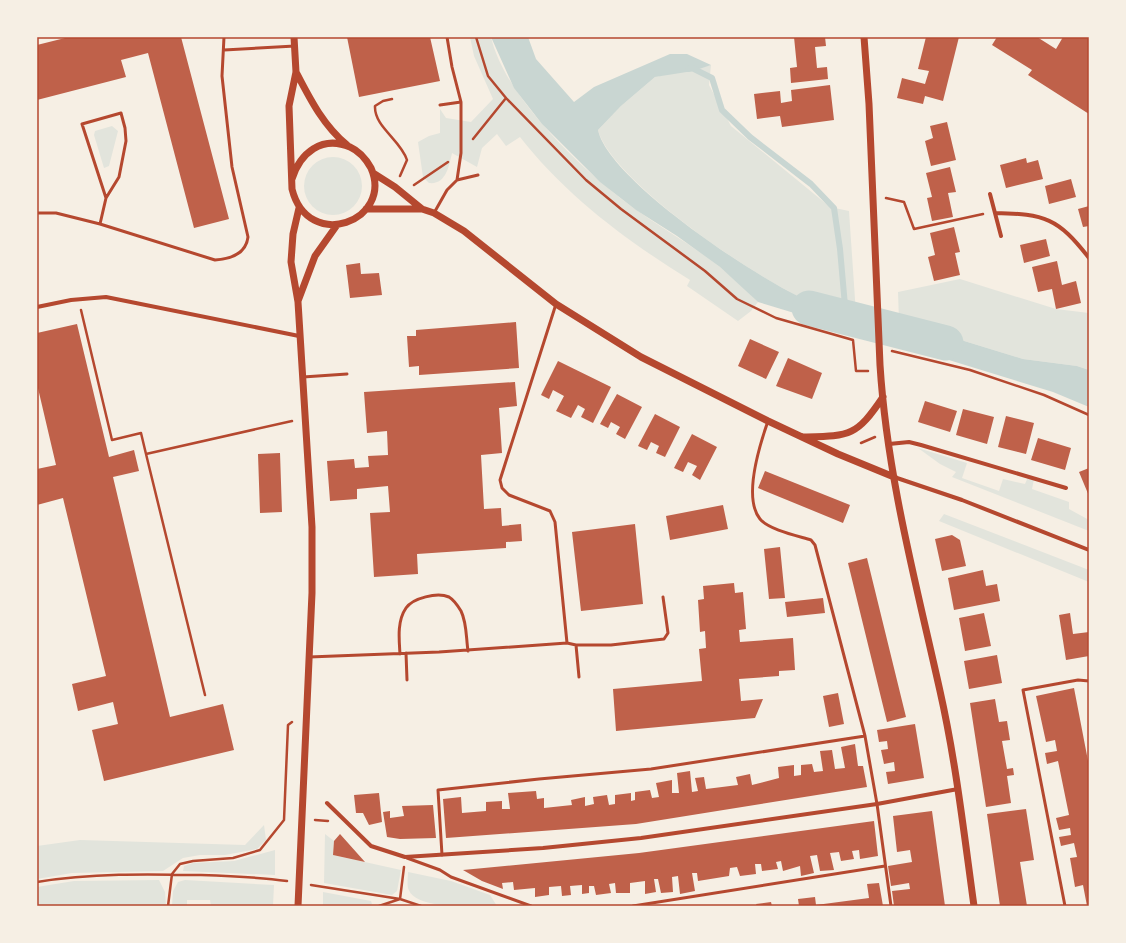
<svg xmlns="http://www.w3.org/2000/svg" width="1126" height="943" font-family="'Titillium Web',sans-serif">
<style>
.green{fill:#e2e4dc}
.water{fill:#c9d6d2}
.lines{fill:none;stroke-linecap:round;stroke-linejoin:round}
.stream{stroke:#c9d6d2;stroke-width:6}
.river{stroke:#c9d6d2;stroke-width:35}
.building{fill:#bf614a}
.path{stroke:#b5482f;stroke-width:2.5}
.service{stroke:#b5482f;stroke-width:3}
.minor{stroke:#b5482f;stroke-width:4}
.tertiary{stroke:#b5482f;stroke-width:7}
.neatline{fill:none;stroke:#b5482f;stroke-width:1.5}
</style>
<rect width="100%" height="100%" fill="#f6efe4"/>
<path class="green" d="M470,37H491C505,98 585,173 635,209C663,229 693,246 720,267C733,278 746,290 758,302L751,311L738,321L687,286L690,280C627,241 566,196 520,137L506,146L497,134L482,148L477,167L452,153C449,166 446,185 429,183L423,177L418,142L429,136L440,133V109L446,118L471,122L493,99L474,56Z
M711,65L709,85L731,126L830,207L849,211L856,314C841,310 824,307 809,301C760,281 611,181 598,130L621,106L655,77Z
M112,126L118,131L109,166L104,168L94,135L95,131Z
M304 186a29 29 0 1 1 58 0a29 29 0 1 1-58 0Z
M960,279L1056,309L1089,313V370L1077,366L1023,359L899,321L898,292Z
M918,448L967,463L962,478L999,491L1003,479L1025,484L1028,477L1034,479L1032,489L1069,502V509L1089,520V531L952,477L956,472L940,464Z
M944,514L1089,570V582L939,521Z
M264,825L266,840L257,849L225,855H200L183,858L163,871L72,873L37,879V846L80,840L245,845Z
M325,834L334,841L333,855L401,870L397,891L392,895L324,883Z
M275,850V875L183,871L184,866L193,863L234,861Z
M408,872L451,881L490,895L497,906C479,906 414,911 408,888C407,884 408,877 408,872Z
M159,880L165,892L166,906H37V887L74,881Z
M185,880L274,885L273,906H211L210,900H187V906H172L173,891L178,882Z
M323,892L371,901L372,904L369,906H323Z"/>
<path class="water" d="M491,37H528L536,59L574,102L594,87L670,54H687L711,65L693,71L655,77L621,106L598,130C608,180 762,282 809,301C824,307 841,310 856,314L857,332L758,302L720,267L677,236L636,210L600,182L542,124L514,88Z
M899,321L1023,359L1077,366L1089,370V407L1053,392L900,345Z"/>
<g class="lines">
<path class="stream" d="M688,69L692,68L712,78L722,110L750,137L811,184L834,208L840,249L846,317"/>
<path class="river" d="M809,308L946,343"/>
</g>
<path class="building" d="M69,37H181L229,219L194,228L148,53L121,60L126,77L37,100V45Z
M347,37H430L440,81L359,97Z
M794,37H825L826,46L815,47L817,68L827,67L828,79L791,83L790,68L797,67Z
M926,37H959L943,101L925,96L923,104L897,98L902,78L925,84L929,71L918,69Z
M997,37H1037L1056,49L1063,37H1089V114L1028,75L1032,70L992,45Z
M830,85L834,120L782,127L780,116L757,119L754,94L780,91L781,103L792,101L791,90Z
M947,122L956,160L931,166L925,141L933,138L930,126Z
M1026,158L1027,163L1038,160L1043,179L1006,188L1000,165Z
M950,167L956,192L948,193L953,217L932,221L927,198L932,197L926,173Z
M1071,179L1076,197L1049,204L1045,186Z
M1089,206V226L1083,227L1078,209Z
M954,227L960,252L955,253L960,275L934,281L928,257L935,255L930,233Z
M1046,239L1050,256L1024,263L1020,245Z
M1057,261L1062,285L1076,281L1081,303L1056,309L1052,289L1038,292L1032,267Z
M360,263L361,274L379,273L382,295L350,298L346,265Z
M516,322L519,368L419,375V366L409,367L407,336H416V330Z
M77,324L109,457L134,450L139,471L113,477L170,717L223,704L234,750L104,781L92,730L118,724L113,702L78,711L72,684L106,676L63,498L37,505V469L56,465L37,384V333Z
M750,339L779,352L766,379L738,366Z
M788,358L822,373L812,399L776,386Z
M558,361L611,387L593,423L581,417L585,409L578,405L571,418L556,411L564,396L553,390L549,399L541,395Z
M515,382L517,406L499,408L502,453L481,455L484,509L501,508L502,526L521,524L522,541L506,542V548L417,554L418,574L374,577L370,513L390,512L388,486L357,489V499L330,501L327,461L354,459L355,468L369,467L368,456L388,455L387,431L367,433L364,392Z
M617,394L642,407L625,439L616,434L620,427L611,422L608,428L600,424Z
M925,401L957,411L950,432L918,422Z
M963,409L994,417L987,444L956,435Z
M655,414L680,427L665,457L656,453L659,446L651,442L647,450L638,446Z
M1006,416L1034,423L1026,454L998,447Z
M692,434L717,447L700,480L692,475L697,466L688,462L683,472L674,468Z
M1038,438L1071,448L1065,470L1031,460Z
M280,453L282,512L260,513L258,454Z
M1089,468V496L1079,472Z
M765,471L850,505L843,523L758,488Z
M723,505L728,529L670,540L666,516Z
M635,524L643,604L581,611L572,532Z
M952,535L960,540L966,566L942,571L935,539Z
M780,547L785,598L769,599L764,549Z
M867,558L906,717L887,722L848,563Z
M983,570L986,586L997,584L1000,601L954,610L948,578Z
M734,583L735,593L743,592L746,629L739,630L740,642L793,638L795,670L779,671V676L739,679L741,701L763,699L755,718L616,731L613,689L702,681L699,649L706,648L705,631L700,632L698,600L704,599L703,586Z
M823,598L825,613L787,617L785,602Z
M984,613L991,646L965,651L959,618Z
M1070,613L1073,634L1089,632V656L1066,660L1059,615Z
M997,655L1002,683L969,689L964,661Z
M1074,688L1089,766V906H1087L1083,885L1075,887L1070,858L1077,857L1074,843L1061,846L1059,837L1071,835L1070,828L1059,830L1056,818L1069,815L1058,761L1047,764L1045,753L1057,751L1055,740L1046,742L1036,696Z
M838,693L844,724L829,727L823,696Z
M995,699L999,722L1007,721L1010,740L1002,741L1007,769L1013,768L1014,775L1007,776L1011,803L986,807L970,703Z
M915,724L924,778L888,784L886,772L895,771L894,762L884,764L881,750L888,749L887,741L879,742L877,730Z
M855,744L858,766H863L867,787L636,824L446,838L443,799L461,797L462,813L486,811V802L502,801V809H510L508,793L536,791L537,799L544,798V808L572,805L571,800L585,797V806L594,804L593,797L607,795L609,805L615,804V795L631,793V801L635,800V792L650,790L652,798L659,797L656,783L672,780V793H679L677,773L690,771L692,792L698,791L695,778L704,777L706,789L738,785L736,777L750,774L752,785L779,778L778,767L794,765V776L801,775V765L812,764L814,772L823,771L820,751L832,750L835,769L845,768L841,747Z
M379,793L382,822L369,825L363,813H356L354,795Z
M433,805L436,838L400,839L387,837L383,812L390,811V818L404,816L402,806Z
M1026,809L1034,860L1020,862L1027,906H1000L987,814Z
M932,811L945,906H894L892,891L910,889L909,883L891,886L888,866L912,862L910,850L897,852L893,816Z
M874,821L878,856L860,859L859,850L852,851L854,859L841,861L839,852L830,853L834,870L820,871L817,855L810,856L814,873L801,876L800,866L783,871L781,861L776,862L778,869L762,871L761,864H755L756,874L740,876L737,867L730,868L729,876L698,881L697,873H692L695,891L680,894L678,876L672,877L673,892L661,893L658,879H654L656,892L645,894V881L630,883V893H616L615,883L609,884L611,893L596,895L594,886H589V893L582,894V885L570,886L571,895L562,896L561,886L549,887V895L535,897V888L514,890L513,882L502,883L503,889L482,881L463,870L639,853Z
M340,834L365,862L333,855L334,841Z
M879,883L883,906H799L798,899L815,897L816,905L869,898L867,884Z
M771,902L772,906H757L756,904Z"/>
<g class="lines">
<path class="path" d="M476,37L488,76L506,98L586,180L621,209L705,271L737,299L776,318L853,340L856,371H868
M392,99L383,101L375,106C374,127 401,140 407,160L400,176
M473,139L506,98
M414,185L448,162
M886,198L904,202L914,229L983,214
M81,310L112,440L141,433L146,454L292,421
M892,351L970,370L1044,395L1089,415
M861,443L875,437
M146,454L205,695
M315,820L328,821
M37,882C91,873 147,874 201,875C230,876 258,877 287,881
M311,885L400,899L421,906
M168,906L172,874L180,864L193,861L233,858L260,850L284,820L288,725L292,722
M379,906L400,899L404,867"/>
<path class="service" d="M224,50L295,46
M440,105L461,102
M457,180L478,175
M37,213H56L100,224L215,260C230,259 246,254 248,237L232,167L222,76L224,37
M434,213L447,190L457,180L461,153V102L452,67L447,37
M100,224L106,198L119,177L126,141L125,128L121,113L82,124L106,198
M556,304L500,480L502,488L509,495L550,511L555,522L567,643
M303,377L347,374
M768,421C760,444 743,498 760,519C769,530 798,536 811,540L815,545L865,736
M576,645H611L664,639L668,633L663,597
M406,653L407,680
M400,654C399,639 397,621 406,608C413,598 437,592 449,597C454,600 458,606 461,611C467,623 466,638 468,651
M309,657L439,652L567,643L576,645L579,677
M442,855L438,790L539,779L651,769L865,736L877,804L891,906
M407,858L440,870L451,877L531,906
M633,906L885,866
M1065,906L1023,690L1078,680L1089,681"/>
<path class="minor" d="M990,194L1001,236
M995,213C1045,214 1058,218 1089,258
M37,307L71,300L106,297L299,336
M889,444L909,442L921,445L1066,488
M894,477L962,500L1089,550
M327,803L371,846L405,857L543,848L641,838L877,804L958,789"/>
<path class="tertiary" d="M864,37L869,104L880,365C887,476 916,583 940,691C956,762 964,834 974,906
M296,72C310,99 323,125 347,145
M373,173L395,187L422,209L434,213L464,231L556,304L641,357L768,421L838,454L894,477
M292,179C300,153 322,135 350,147C359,151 366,159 371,168C394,221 308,253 292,189L289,106L296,72L294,37
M366,209H422
M298,301L315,256L337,225
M803,437C850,436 856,437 883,397
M298,906L312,593V527L298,302L291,262L293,234L299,208"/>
</g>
<rect width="1126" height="943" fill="none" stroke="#f6efe4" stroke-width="76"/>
<rect x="38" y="38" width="1050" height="867" class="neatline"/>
</svg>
